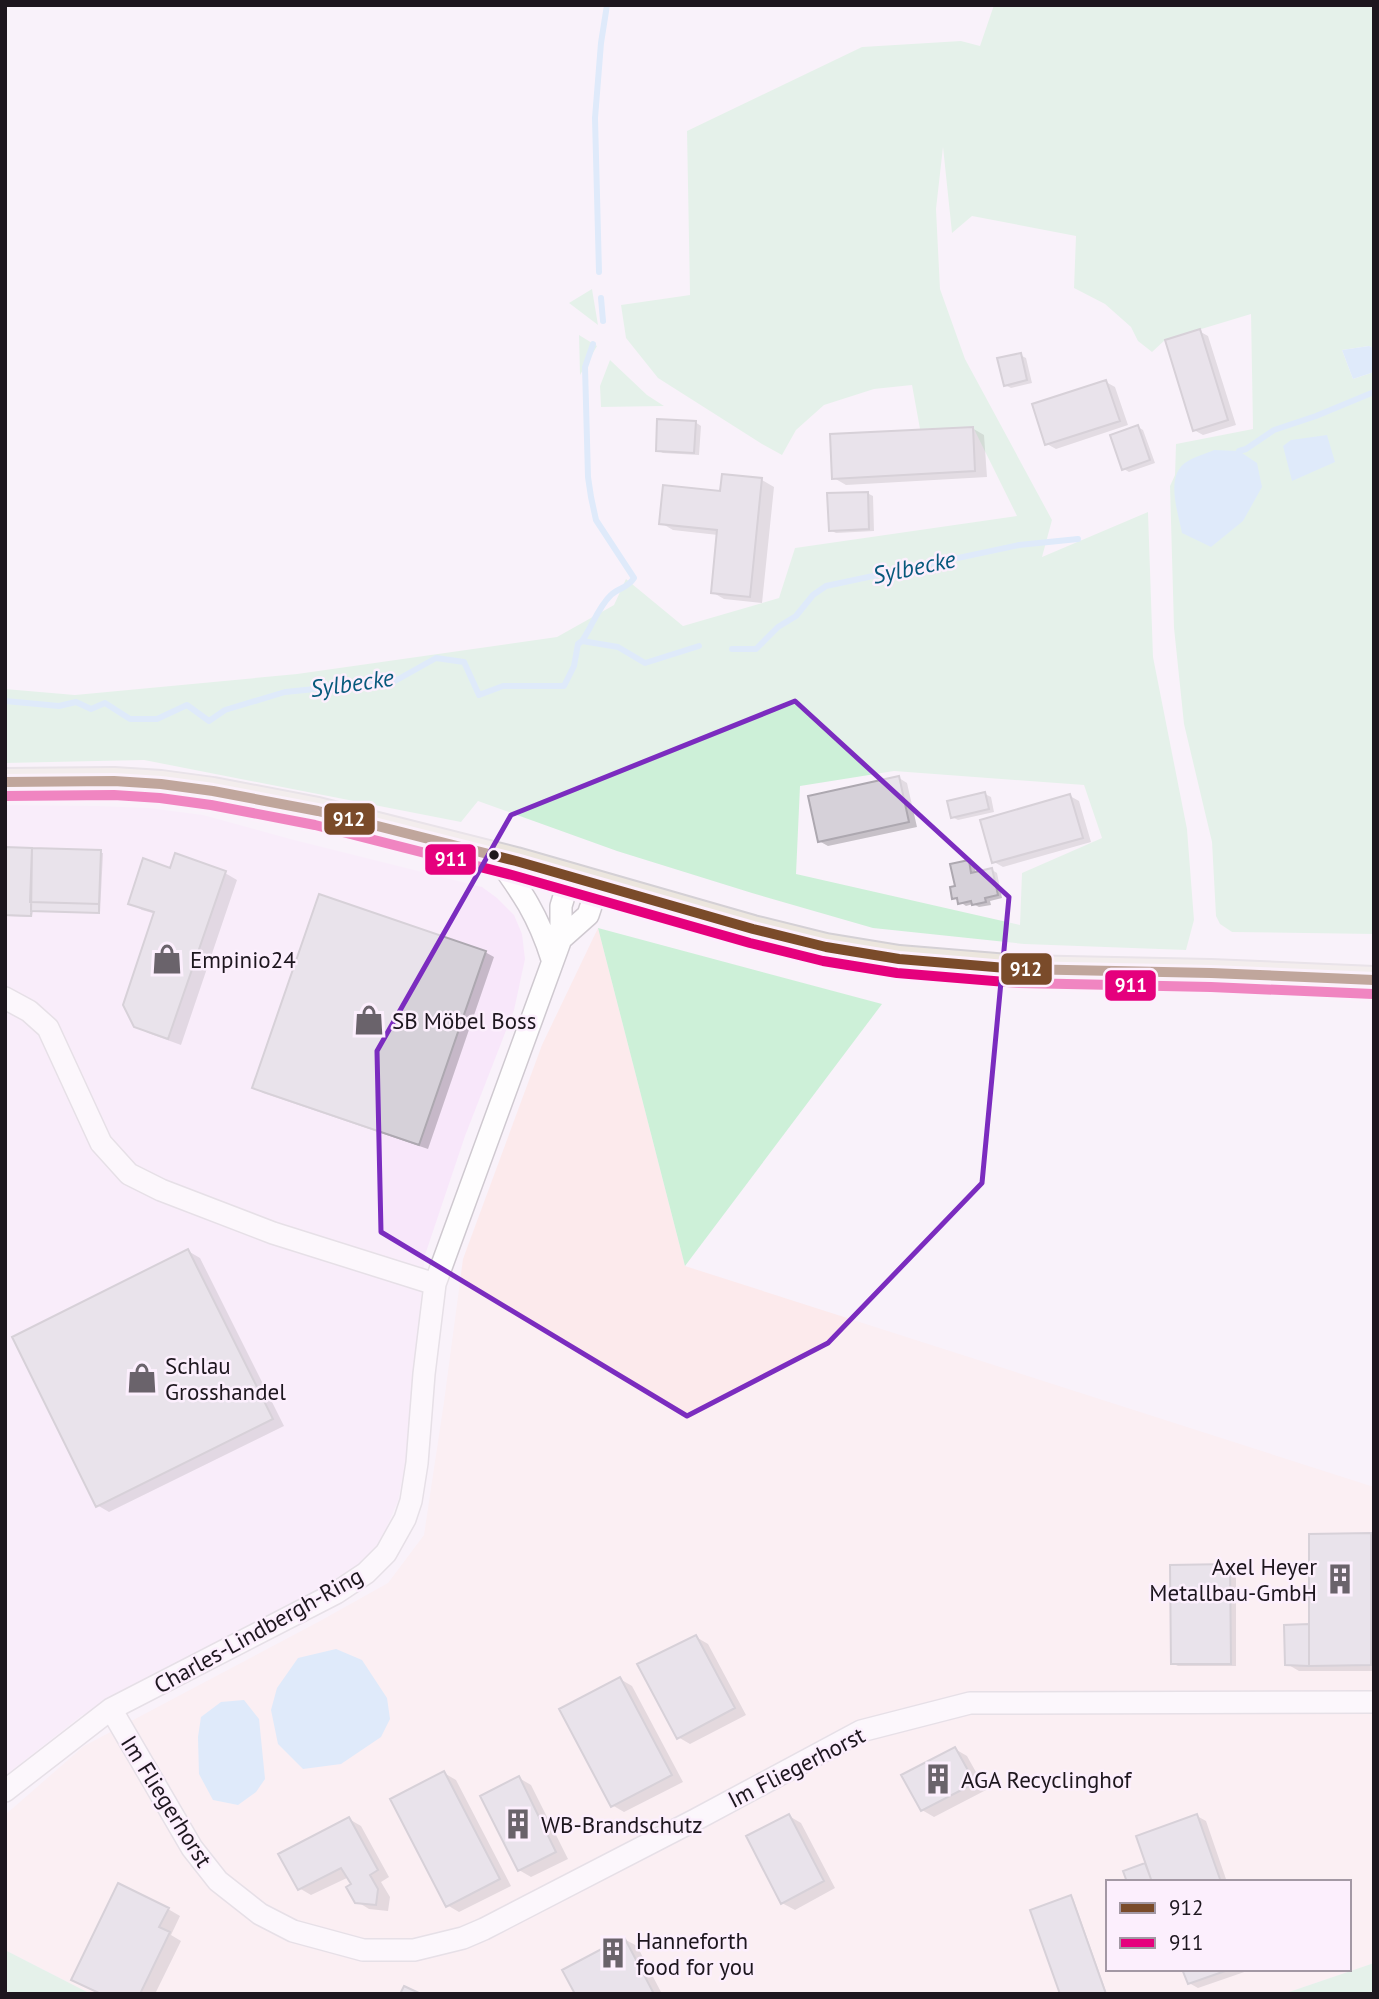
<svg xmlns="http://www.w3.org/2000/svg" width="1379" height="1999" font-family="'PT Sans',sans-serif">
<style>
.commercial{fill:#fceaec;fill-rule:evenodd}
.built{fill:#f8e7fa}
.green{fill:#cdf0d8;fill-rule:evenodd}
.water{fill:#bee1fa}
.shadow{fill:#0003}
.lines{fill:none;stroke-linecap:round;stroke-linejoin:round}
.stream{stroke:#bee1fa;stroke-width:6}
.building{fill:#d6d1d9;stroke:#ada8b0;stroke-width:2}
.minor-casing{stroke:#cfc9d0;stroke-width:24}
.major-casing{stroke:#d4d0d5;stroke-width:30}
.minor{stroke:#fefdfe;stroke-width:21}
.major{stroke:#ece6de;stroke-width:26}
.bus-1-casing{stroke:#fceffd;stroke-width:16}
.bus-2-casing{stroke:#fceffd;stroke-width:16}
.bus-1{stroke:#7a4b2a;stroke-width:10}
.bus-2{stroke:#e5007d;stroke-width:10}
.marked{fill:none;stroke:#7b2cbf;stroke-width:5;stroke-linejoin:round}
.bus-dot{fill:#1d161e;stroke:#fceffd;stroke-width:2.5}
.labels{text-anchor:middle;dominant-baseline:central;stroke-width:5;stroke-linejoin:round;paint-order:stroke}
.poi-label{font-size:23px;fill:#1d161e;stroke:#fceffd;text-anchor:start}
.street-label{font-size:23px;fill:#1d161e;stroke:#fceffd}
.water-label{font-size:24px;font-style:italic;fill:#07597c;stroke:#fceffd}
.line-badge{stroke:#fceffd;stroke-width:2.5}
.badge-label{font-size:19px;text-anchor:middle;font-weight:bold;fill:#fff}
</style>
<rect width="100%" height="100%" fill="#f9f2fa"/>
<path class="commercial" d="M598,928L685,1266L1374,1487V1963L1283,1994H91L5,1950V1815L84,1746L320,1621L388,1583L424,1535L444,1402L463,1259L542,1045ZM1108,1882H1349V1969H1108Z"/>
<path class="built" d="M5,805L99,806L149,808L203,815L294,840L482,887L497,898L514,915L522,934L525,959L514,1010L465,1136L425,1255L406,1460L398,1501L385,1531L375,1548L361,1563L332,1581L81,1716L5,1776Z"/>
<path class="green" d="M994,5H1374V348L1369,346L1342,350L1353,379L1374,372V934L1232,932L1220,924L1216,916L1212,842L1184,724L1174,628L1170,486L1175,475L1176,444L1253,429L1251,314L1165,340L1152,352L1138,341L1131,327L1105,304L1074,288L1076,236L972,216L952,233L943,147L936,209L940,289L965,359L1052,520L1042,557L1148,512L1153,657L1187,829L1194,920L1186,950L1024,944L873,928L752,893L617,851L478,801L461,822L144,760L5,763V689L75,695L297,674L557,637L614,605L626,579L683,626L779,598L795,548L1017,516L973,427L920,429L912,385L874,389L824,405L796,430L782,455L762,444L658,378L626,338L621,305L690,295L687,131L862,47L961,41L980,46ZM894,771L1084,785L1102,838L1022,873L1020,925L796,874L800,786Z
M592,289L598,325L569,303Z
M579,335L597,346L580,375Z
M610,360L647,395L664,406L601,407L600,386Z
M598,928L882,1004L685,1266Z
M5,1950L91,1994H5Z
M1374,1963V1994H1283Z"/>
<path class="water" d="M1369,346L1374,348V372L1353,379L1342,350Z
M1327,435L1335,462L1292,481L1283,446L1291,440Z
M1214,450L1239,451L1257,463L1262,487L1243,521L1211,547L1182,533C1178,512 1164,474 1188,461C1196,456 1205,454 1214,450Z
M336,1649L362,1660L387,1698L390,1719L381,1737L341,1764L303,1769L278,1744L271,1710L277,1688L298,1658Z
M244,1700L259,1719L265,1779L256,1792L238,1805L213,1800L199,1774L198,1737L201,1717L221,1702Z"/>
<path class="shadow" d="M1199,331L1208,336L1236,425L1203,435L1194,430Z
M1020,355L1026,358L1032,383L1011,388L1005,385Z
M1106,382L1115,387L1128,425L1056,449L1047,444Z
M695,422L701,426L699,455L663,453L657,450Z
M1138,427L1143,430L1155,463L1129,472L1124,469Z
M972,428L984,435L987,477L846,485L834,478Z
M762,480L774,487L762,603L724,599L712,592L718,535L673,530L661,523L721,493Z
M867,493L873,496L874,531L836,533L830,530Z
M899,778L907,783L917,827L828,846L819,841Z
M985,794L991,797L994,812L958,820L952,817Z
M1070,796L1079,801L1091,842L1003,867L994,862Z
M5,849L103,853L100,913L33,911L32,917L5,916Z
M969,862L974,865L976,874L992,870L997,873L1002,898L990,901L991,905L979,907L973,904L966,906L954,898L957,887Z
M171,870L225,873L237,880L181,1045L148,1033L135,1026L156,914L142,910L130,903Z
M485,952L494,957L428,1149L263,1093L254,1088Z
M188,1251L200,1258L284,1426L109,1512L97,1505Z
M1370,1535L1374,1537V1671H1299L1287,1664Z
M1230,1566L1236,1569V1666H1178L1172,1663Z
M696,1637L708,1644L746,1715L690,1744L678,1737Z
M620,1679L632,1686L683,1782L624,1812L612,1805Z
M955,1749L967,1756L986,1790L934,1817L922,1810Z
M444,1773L456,1780L511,1886L459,1912L447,1905Z
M519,1778L531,1785L568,1859L531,1877L519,1870Z
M789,1816L801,1823L835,1888L795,1910L782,1903Z
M1197,1816L1206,1821L1227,1882H1128L1125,1872L1148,1864Z
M349,1819L361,1826L389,1877L381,1882L390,1897L388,1911L369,1909L356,1901L353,1885L349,1877L311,1895L299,1888Z
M1071,1897L1073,1898L1107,1994H1062Z
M168,1909L180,1916L171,1935L181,1941L155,1994H105Z
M624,1939L637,1946L662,1994H577Z
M1184,1969H1253L1198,1988L1189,1983Z"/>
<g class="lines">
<path class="stream" d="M599,272L595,118L601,43L607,5
M601,298L603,321
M1239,451L1246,449L1274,430L1316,416L1374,392
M582,641C592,627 598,607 611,595C618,588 628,588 634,578L596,520L591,497L588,477L585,367L593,344
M732,649H756L778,627L796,616L813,595L826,586L1019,545L1078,539
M5,701L59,706L76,702L91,709L105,703L130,719H157L187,705L209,721L225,710L285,692L395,681L436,658L464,662L479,695L503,686H564L574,666L578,644L582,641L618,647L645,663L699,646"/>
</g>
<path class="building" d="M1200,329L1228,420L1193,431L1165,340Z
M1021,353L1027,380L1004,386L997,358Z
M1106,380L1120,421L1045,445L1032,404Z
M657,419L696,421L694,453L656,451Z
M1138,425L1150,460L1122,470L1110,435Z
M973,427L975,471L832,479L830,434Z
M722,474L762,478L750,597L711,593L717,530L659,524L663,485L720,491Z
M868,492L869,529L829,531L827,493Z
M899,776L909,822L818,842L808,796Z
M985,792L989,809L951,818L947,801Z
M1070,794L1083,838L992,863L980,820Z
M5,847L32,848L31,916L5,915Z
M32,848L101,850L99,904L30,902Z
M175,853L226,871L168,1039L134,1027L123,1005L154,912L128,904L143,858L170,868Z
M969,860L971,873L992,868L998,895L985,898L986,902L972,905L971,901L958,904L957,898L952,899L950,887L955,886L950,864Z
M319,894L486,951L419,1145L252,1088Z
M31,902L99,904V913L31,911Z
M188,1249L273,1419L96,1507L12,1337Z
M1371,1533V1665L1309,1666V1534Z
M1230,1564L1231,1664H1171L1170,1565Z
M1309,1624V1666L1285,1665L1284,1625Z
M696,1635L735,1708L677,1739L637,1664Z
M620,1677L672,1775L611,1807L559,1709Z
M955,1747L975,1783L921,1811L901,1775Z
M444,1771L500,1879L446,1907L390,1799Z
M519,1776L556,1852L518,1871L480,1796Z
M789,1814L824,1881L781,1904L746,1836Z
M1197,1814L1221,1882H1152L1136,1836Z
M349,1817L378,1870L370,1875L378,1889L376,1905L355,1903L346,1887L351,1884L341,1868L298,1890L278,1854Z
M1145,1863L1152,1882H1127L1123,1871Z
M118,1883L169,1908L159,1927L170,1932L140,1994H101L71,1980Z
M1071,1895L1106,1994H1060L1030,1910Z
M624,1937L654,1994H575L562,1970Z
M1182,1969H1231L1188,1984Z
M404,1986L421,1994H400Z"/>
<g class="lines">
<g class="minor-casing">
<path id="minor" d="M495,855C522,892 538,915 552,959
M561,939L588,915L598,885
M5,998L29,1011L48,1028L101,1143L129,1174L161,1190L273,1233L435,1284
M111,1709L192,1848L218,1881L260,1914L293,1931L363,1950H414L463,1938L484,1929L695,1820L861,1731L970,1703L1374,1702
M5,1791L111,1709L336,1593L366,1573L386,1553L405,1519L411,1501L417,1463L424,1374L435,1284L561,939V906L570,877"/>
</g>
<g class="major-casing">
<path id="major" d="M5,782L114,781L161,784L213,791L318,811L516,861L753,929L826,947L899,959L1019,969L1211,973L1374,980"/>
</g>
<use href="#minor" class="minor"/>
<use href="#major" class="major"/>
<g class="bus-1-casing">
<path id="bus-1" d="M5,782L114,781L161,784L213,791L318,811L516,861L753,929L826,947L899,959L1019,969L1211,973L1374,980"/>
</g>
<g class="bus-2-casing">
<path id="bus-2" d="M5,796L114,795L160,798L211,805L315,825L512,875L750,943L823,961L897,973L1019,983L1211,987L1373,994"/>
</g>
<use href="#bus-1" class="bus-1"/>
<use href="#bus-2" class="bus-2"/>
</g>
<path d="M0 0H1379V1999H0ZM795,701L1009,897L982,1183L828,1343L687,1416L381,1232L377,1051L511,815Z" fill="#f9f2fa" fill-opacity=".55" fill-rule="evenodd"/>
<path class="marked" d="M795,701L1009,897L982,1183L828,1343L687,1416L381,1232L377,1051L511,815Z"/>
<defs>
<g id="shop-bare" transform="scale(2.415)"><path d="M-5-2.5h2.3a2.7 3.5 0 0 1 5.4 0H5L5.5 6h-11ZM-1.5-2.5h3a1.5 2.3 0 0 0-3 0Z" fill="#6a636b" stroke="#fceffd" stroke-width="2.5" paint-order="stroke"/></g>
<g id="building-bare" transform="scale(2.415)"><path d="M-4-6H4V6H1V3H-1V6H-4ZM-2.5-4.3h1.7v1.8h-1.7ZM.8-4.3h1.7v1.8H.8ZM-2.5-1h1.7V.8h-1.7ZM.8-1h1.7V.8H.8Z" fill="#6a636b" stroke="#fceffd" stroke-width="2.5" paint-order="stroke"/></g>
</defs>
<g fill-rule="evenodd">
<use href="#shop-bare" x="167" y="959"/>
<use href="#shop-bare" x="369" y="1020"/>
<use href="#shop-bare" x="142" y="1378"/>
<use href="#building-bare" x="1340" y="1579"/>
<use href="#building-bare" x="938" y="1779"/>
<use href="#building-bare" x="518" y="1824"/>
<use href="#building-bare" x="613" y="1953"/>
</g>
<circle class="bus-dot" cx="494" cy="855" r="6"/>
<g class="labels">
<g class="poi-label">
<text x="190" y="959">Empinio24</text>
<text x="392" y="1020">SB Möbel Boss</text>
<text x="165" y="1365">Schlau<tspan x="165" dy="26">Grosshandel</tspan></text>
<text x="1317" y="1566" text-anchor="end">Axel Heyer<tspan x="1317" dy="26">Metallbau-GmbH</tspan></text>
<text x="961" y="1779">AGA Recyclinghof</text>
<text x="541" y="1824">WB-Brandschutz</text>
<text x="636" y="1940">Hanneforth<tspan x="636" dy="26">food for you</tspan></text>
</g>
<g class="street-label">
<text transform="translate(258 1630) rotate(-29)">Charles-Lindbergh-Ring</text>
<text transform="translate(796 1767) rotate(-27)">Im Fliegerhorst</text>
<text transform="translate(167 1801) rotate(58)">Im Fliegerhorst</text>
</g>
<g class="water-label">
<text transform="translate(914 567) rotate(-12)">Sylbecke</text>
<text transform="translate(352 683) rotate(-8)">Sylbecke</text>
</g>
</g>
<g class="line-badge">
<rect x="323" y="802" width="53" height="34" rx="7" fill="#7a4b2a"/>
<rect x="424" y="843" width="53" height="33" rx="7" fill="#e5007d"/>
<rect x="1000" y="952" width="53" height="34" rx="7" fill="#7a4b2a"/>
<rect x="1104" y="969" width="53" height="33" rx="7" fill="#e5007d"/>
</g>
<g class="badge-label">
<text x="349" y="826">912</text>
<text x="451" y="866">911</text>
<text x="1026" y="976">912</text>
<text x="1131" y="992">911</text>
</g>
<rect width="1379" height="1999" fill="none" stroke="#1d161e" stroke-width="14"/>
<rect x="1106" y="1880" width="245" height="91" fill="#fceffd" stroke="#a398a4" stroke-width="2"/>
<rect x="1120" y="1903" width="35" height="10" fill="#7a4b2a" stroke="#a398a4" stroke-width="2"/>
<text x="1169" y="1915" font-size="21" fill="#1d161e">912</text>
<rect x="1120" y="1938" width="35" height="10" fill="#e5007d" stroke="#a398a4" stroke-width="2"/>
<text x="1169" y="1950" font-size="21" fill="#1d161e">911</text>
</svg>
